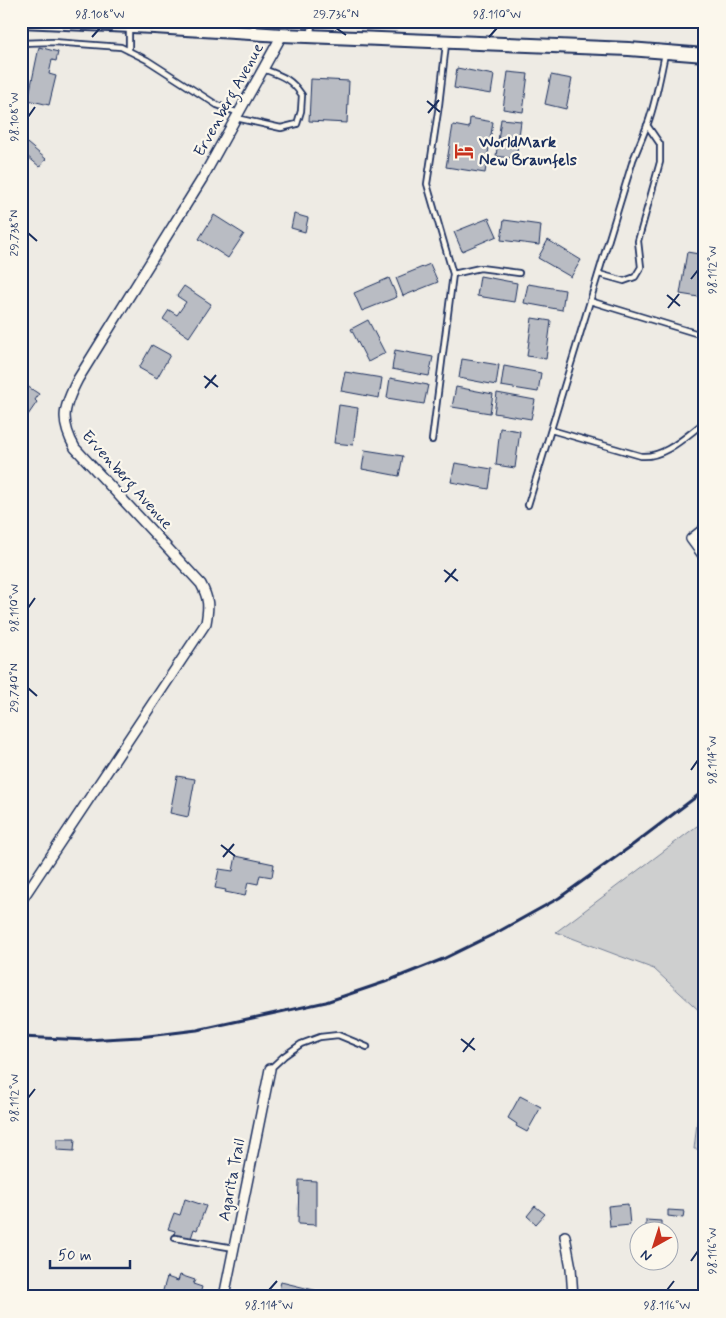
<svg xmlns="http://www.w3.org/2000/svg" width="726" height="1318" font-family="Mynerve,sans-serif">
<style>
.green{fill:#cecfcf;stroke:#747f96}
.building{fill:#b9bcc3;stroke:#1b2f5e}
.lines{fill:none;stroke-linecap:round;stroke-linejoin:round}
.lane-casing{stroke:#1b2f5e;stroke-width:8}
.street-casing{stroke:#1b2f5e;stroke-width:12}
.secondary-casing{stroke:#1b2f5e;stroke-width:16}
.lane{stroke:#fbf7ec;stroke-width:4.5}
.street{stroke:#fbf7ec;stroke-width:9}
.secondary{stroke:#fbf7ec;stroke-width:12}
.rail{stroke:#1b2f5e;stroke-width:3}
.ticks{fill:none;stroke:#1b2f5e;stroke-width:2}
.labels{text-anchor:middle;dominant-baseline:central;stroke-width:4.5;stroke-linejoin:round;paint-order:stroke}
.street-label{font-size:16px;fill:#1b2f5e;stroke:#fbf7ec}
.poi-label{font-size:16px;font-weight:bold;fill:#1b2f5e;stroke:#fbf7ec;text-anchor:start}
.neatline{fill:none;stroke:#1b2f5e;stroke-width:2}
.ticks-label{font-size:12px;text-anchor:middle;fill:#1b2f5e}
</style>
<rect width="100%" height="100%" fill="#eeebe4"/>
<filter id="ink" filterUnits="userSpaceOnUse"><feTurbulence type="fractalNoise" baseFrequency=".02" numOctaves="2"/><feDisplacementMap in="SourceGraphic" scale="10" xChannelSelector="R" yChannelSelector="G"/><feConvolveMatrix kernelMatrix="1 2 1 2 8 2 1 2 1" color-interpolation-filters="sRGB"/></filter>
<g filter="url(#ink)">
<path class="green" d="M705,820V1016L654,969L556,932Z
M705,1054V1149H694Z"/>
<path class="building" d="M39,47L58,52L56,61L52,60L49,74L56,76L49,105L28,100Z
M457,68L494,75L491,94L454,88Z
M508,72L528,74L523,112L503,109Z
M551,75L572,79L566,109L545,104Z
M311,79L349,81L347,123L309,121Z
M470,118L493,122L485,173L446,167L453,125L469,128Z
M501,119L521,121L516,159L496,156Z
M21,138L46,159L40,167L21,151Z
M294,214L308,218L305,232L291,228Z
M214,215L244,234L228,258L199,239Z
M489,218L497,236L462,251L454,232Z
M504,220L541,225L539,245L501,240Z
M548,240L581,260L571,277L538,258Z
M687,252L705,255V298L680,294Z
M430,264L438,282L403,296L396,278Z
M480,276L517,283L514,302L477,296Z
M389,278L397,297L362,311L354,293Z
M528,284L565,290L562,310L524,303Z
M184,286L211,304L189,337L163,319L169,310L177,315L186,302L177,296Z
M532,318L551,321L546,359L527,356Z
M368,320L385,353L368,362L351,329Z
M152,345L170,355L157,378L139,368Z
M395,350L433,357L429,376L392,369Z
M462,359L499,365L496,385L459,378Z
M504,366L541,373L538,392L501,386Z
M345,372L382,378L379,398L341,391Z
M390,378L428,385L424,404L387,398Z
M24,384L39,394L35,400L37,402L28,415L21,410V388Z
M456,387L493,394L490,413L452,407Z
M497,393L535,400L531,419L494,413Z
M339,405L358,408L353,445L334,443Z
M500,428L520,431L515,468L496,465Z
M365,450L403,456L399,476L362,469Z
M455,463L492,469L489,489L451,482Z
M177,776L195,779L188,817L170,813Z
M236,856L274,864L272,877L260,875L258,884L248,882L245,896L225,892L226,890L215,888L219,869L233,871Z
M520,1096L541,1107L527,1132L516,1126L517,1124L508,1118Z
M57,1139H75L74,1151L57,1150Z
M299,1180L316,1181V1225L298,1224Z
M185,1199L206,1206L197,1230L194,1229L190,1241L174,1235L175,1231L168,1229L174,1213L180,1215Z
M628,1204L630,1225L610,1227L608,1206Z
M535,1206L545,1214L536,1224L527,1216Z
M668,1210L684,1211L683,1218L668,1216Z
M646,1220L661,1221V1230H646Z
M180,1275L195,1280L193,1284L202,1287L199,1297H161L167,1277L178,1281Z
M281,1282L318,1291L316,1297H277Z"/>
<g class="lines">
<g class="lane-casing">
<path id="lane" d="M253,21L254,32
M311,35L312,21
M21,43L53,42L121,47L147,60L217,105L239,113
M129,51V28
M236,118L281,128L297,124L301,111L302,95C290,78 282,76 263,69
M453,274L480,268L519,273
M599,274L624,281L635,277L641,267L638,241L660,162V144L647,125
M590,301L705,336
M551,430L641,456C665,458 687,435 705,422
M432,440L453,274L427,184L439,105L446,44
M528,505L633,160C638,148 643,136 648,123C656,101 660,77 665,54
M270,1069L284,1056L301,1044L320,1037L338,1035L367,1047
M175,1238L234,1248"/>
</g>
<g class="street-casing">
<path id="street" d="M705,528L691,539L705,558
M21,901L206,623C209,606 209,599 201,584L75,448C59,420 64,406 78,379L202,179L282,35
M565,1236L571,1268L573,1297
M21,1292L38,1297
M224,1297L270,1069"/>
</g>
<g class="secondary-casing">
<path id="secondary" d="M21,21L154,27L282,35L629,49L705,55"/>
</g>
<use href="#lane" class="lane"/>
<use href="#street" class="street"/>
<use href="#secondary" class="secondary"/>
<path class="rail" d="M21,1037L86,1040L140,1037L197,1030L326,1002L385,982L443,959L496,933L559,898L630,847L705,790"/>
</g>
</g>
<path class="ticks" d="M336,28L346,35M92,37L100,28M489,37L497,28M427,101L440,112M428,113L439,100M28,117L35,107M28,233L37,241M691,279L698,270M667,295L680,306M668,308L679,294M204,376L218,387M205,388L216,375M444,570L458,581M445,582L456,569M28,608L35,598M28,688L37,696M691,770L698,760M221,845L235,856M223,857L234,844M461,1039L475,1050M463,1052L474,1038M28,1098L35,1089M691,1261L698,1251M269,1290L277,1281M667,1290L674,1281"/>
<defs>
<g id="hotel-bare" transform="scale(1.5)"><path d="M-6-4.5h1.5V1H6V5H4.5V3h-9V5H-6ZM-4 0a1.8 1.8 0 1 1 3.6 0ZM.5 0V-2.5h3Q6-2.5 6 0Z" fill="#c8321e" stroke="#fbf7ec" stroke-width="2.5" paint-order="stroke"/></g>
</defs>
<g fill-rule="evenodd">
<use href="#hotel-bare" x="464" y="151"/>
</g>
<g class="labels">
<g class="street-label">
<text transform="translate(229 100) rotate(-61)">Ervenberg Avenue</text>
<text transform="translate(127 480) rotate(48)">Ervenberg Avenue</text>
<text transform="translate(232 1180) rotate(-79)">Agarita Trail</text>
</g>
<g class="poi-label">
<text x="479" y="142">WorldMark<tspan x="479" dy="18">New Braunfels</tspan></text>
</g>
</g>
<rect width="726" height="1318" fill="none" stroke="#fbf7ec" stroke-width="55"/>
<g transform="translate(654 1246) rotate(219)"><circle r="24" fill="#fbf7ec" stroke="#a1a7b3"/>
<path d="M0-4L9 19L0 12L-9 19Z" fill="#c8321e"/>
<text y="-8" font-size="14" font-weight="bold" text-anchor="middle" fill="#1b2f5e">N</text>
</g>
<path d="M50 1260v8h80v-8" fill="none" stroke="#1b2f5e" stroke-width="2.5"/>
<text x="58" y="1260" font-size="15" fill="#1b2f5e" stroke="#fbf7ec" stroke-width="4" paint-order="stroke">50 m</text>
<rect x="28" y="28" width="670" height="1262" class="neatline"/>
<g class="ticks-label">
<text x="100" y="18">98.108°W</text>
<text x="336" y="18">29.736°N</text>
<text x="497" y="18">98.110°W</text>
<text transform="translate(14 117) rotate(-90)" y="4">98.108°W</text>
<text transform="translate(14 233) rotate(-90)" y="4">29.738°N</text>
<text transform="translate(712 270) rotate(-90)" y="4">98.112°W</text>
<text transform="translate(14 608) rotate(-90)" y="4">98.110°W</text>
<text transform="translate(14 688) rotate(-90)" y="4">29.740°N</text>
<text transform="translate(712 760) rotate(-90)" y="4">98.114°W</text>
<text transform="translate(14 1098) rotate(-90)" y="4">98.112°W</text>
<text transform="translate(712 1251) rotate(-90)" y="4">98.116°W</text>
<text x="269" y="1309">98.114°W</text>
<text x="667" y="1309">98.116°W</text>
</g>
</svg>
